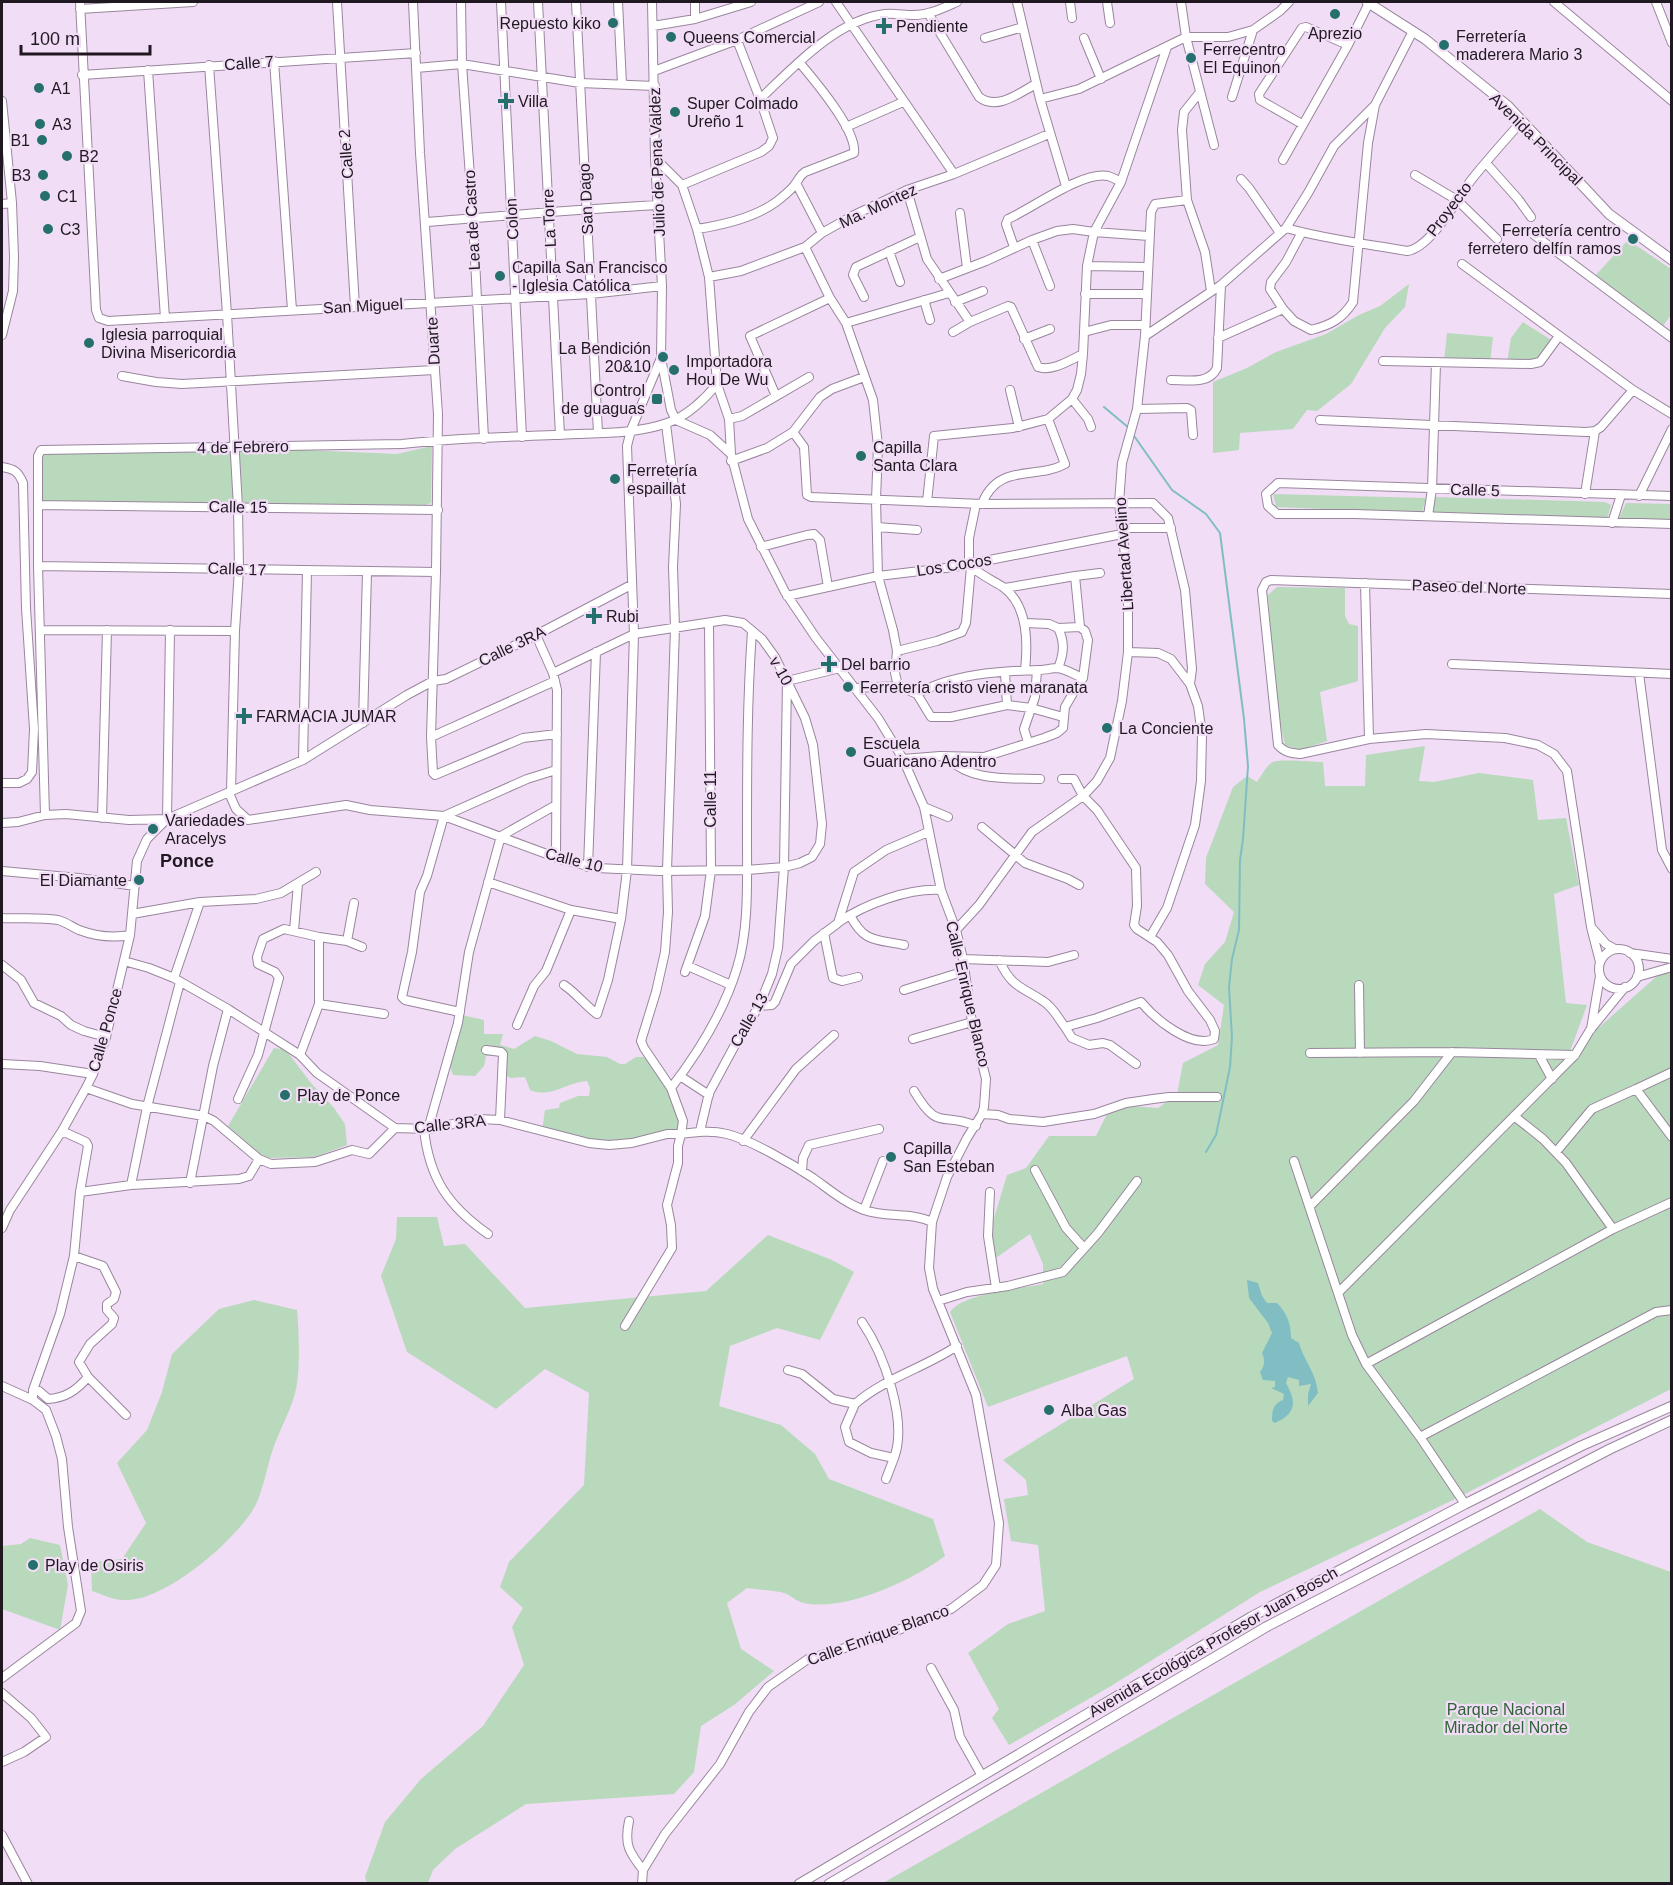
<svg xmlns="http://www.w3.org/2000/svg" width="1673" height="1885" font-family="Helvetica,sans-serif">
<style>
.green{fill:#b8d9bb}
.water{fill:#81bec4}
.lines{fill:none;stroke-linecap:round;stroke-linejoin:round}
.stream{stroke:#81bec4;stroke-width:2}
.minor-casing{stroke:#99869d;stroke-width:10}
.tertiary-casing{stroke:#99869d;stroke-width:11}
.minor{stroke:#fff;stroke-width:8}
.tertiary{stroke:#fff;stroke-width:9}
.poi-dot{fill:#25706d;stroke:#f2ddf6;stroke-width:2}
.labels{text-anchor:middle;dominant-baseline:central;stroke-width:4.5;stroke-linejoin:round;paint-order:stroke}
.poi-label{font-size:16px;fill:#201821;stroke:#f2ddf6;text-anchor:start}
.street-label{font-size:16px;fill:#201821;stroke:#f2ddf6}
.park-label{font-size:16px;fill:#2e6436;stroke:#f2ddf6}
.neighbourhood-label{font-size:18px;font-weight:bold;fill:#201821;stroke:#f2ddf6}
</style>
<rect width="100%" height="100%" fill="#f2ddf6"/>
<path class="green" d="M1628,240L1671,269V315L1662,327L1594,277Z
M1409,284L1405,307L1385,328L1351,384L1317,411L1307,410L1293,429L1240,433L1239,450L1213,453V382L1247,368L1276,352L1326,334L1359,315L1380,306Z
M1523,322L1553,341L1539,362H1507L1511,338Z
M1447,333L1493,337L1490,363L1444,361Z
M432,446L431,503L416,509L243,507L239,447L397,454Z
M236,449L238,507L41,505L38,465L47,450Z
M1272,489L1273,494L1426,498L1422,513L1276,507Z
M1435,497L1605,502L1611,505L1608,516L1604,519L1433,517Z
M1626,503L1671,504V521L1618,520Z
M1277,587L1345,588V616L1349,624L1358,626V681L1320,692L1327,741L1300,750L1285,745L1275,701L1268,595Z
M1425,746L1419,781L1434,782L1479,773L1533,780L1538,820L1566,818L1579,885L1554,894L1566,1003L1587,1005L1569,1054L1666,968L1671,972V1389L1453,1500L1260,1592L1111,1686L1009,1745L992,1718L999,1709L968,1653L1008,1624L1045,1611L1038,1545L1011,1541L1004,1499L1028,1495L1026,1480L1003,1460L1134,1379L1127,1356L988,1407L950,1312C963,1293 1020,1289 1043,1284V1264L1030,1234L990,1262L988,1238L1007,1175L1026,1168L1049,1136H1096L1106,1116L1118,1105L1158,1108L1177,1094L1183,1063L1218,1045L1224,1005L1198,985L1205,964L1225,942L1234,912L1205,884L1206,858L1233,787L1247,776L1257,782C1261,776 1266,767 1271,763C1279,758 1311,762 1323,762L1325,786H1365L1366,755Z
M462,1015L484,1020V1034H503L500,1045L514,1049L535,1036L551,1041L577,1054L607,1057L620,1064H625L636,1057H645L658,1069L678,1109L680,1129L610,1144L562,1132L542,1131L545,1110L559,1108L560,1103L578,1096H589L590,1088L587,1081C567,1082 550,1099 530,1090L525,1077L510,1078L503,1073L501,1055L486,1056L484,1066L475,1076L453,1075L450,1067Z
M274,1048L282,1049L289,1054L311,1083L334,1108L345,1124L347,1145L314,1157L265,1158L228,1126Z
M397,1217H437L444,1246L465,1244L525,1308L706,1291L768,1235L832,1260L854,1272L820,1340L777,1328L730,1346L719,1406L781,1425L815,1454L829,1479L933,1519L945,1556C913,1580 845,1612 804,1603C797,1602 791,1595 784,1593C772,1590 759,1590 747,1588L727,1603L741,1649L774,1671L734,1705L701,1726L694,1772L674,1794L526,1804L455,1849L433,1870L428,1883H367L365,1877L385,1822L421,1779L483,1726L524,1665L512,1627L523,1608L500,1587L509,1562L584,1485L589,1393L545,1369L496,1409L407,1352L381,1276L396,1239Z
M254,1300L297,1310C299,1332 301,1376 294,1397C288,1416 278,1433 272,1452C267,1467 262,1495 254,1508C234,1542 163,1603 123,1600C113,1600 102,1594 92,1591L91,1562L122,1559L146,1523L117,1463L147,1430L162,1392L172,1354L219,1309Z
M1540,1509L1587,1542L1671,1572V1883H883Z
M30,1538L60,1545L68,1585L60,1630L2,1609V1546L21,1544Z"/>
<path class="water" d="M1247,1280L1258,1283L1262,1296L1267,1303H1277C1287,1313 1291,1324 1291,1338L1299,1343C1305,1363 1316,1372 1318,1393L1308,1406V1394L1311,1384L1299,1386V1380L1288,1377L1286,1383C1297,1402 1296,1414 1275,1423L1272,1421C1272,1410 1273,1404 1283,1400L1284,1394L1271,1388L1275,1387V1381L1263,1380L1260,1372C1265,1366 1265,1359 1262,1353L1272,1333L1268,1323L1249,1298Z"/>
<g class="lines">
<path class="stream" d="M1104,407L1129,428
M1132,433L1172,490L1206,514L1220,533L1244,719L1248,766L1243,839L1240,860L1239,930L1232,959L1229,987L1232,1037L1230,1067L1216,1135L1206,1152"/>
<g class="minor-casing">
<path id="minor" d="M80,2L96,310L99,318L108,321L591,294L662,286
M337,2L355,307
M413,2L420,153L438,414L436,572L431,737L433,773L435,775L523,738L557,734
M461,2L462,64L473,219L484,439
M501,2L522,437
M538,2L560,435
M576,2L598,433
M618,2L622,84
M652,2L655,158L662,286L661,358L671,410L676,420
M695,2V19
M836,2L954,174
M1017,2L1040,99L1066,186
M1070,2L1072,18
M1107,2L1110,23
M1181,2L1186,37L1214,145
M1554,2L1672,101
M1656,2L1672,43
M80,9L193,2
M928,13L979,97C997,111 1019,93 1036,84
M653,26L695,19L751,2
M985,38L1023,27
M1084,38L1101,79
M274,61L292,310
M209,65L227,314L238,507L239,569L235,631L231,792
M416,68L462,64L580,83L655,86
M148,70L165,318
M654,71L737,40L819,2
M82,75L416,53
M1200,92L1184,112L1182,130L1187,200L1205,252L1211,291
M1232,97L1253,30
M760,99C794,67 836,20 885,14C894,13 904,15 913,15C929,15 943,8 957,2
M1040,99L1079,89L1186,37H1228L1253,30L1280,11L1289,2
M2,101L12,203L14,257L13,291L2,335
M1302,124L1260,100L1259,94L1302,28L1306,27L1348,45
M846,127L903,102
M1283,160L1348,45L1369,3
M1486,163L1518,199L1531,217
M1415,175L1457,200L1497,239
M1241,179L1249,188L1280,233
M796,183L822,233
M682,185L761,152L769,146L773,138L760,99L737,40
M907,190L927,259L970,322L953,332
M2,204L12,203
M960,213L967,268
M425,222C503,216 580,209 658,205
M1286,228C1325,239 1367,244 1407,251C1431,248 1458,197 1472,179C1488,159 1505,140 1522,121
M697,229C723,225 754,218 776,202C782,197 792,190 796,183C800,178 799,176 805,172L854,153C857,130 815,81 799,62
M1302,232L1286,262L1271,282L1270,289L1283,309L1294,321L1311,330C1331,325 1342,319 1353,302L1368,143L1375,105L1413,31
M1533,234L1672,338
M1032,240L1057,231L1073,229L1094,232L1149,236
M805,247L830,298L846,323L873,400L878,446L876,500L878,576L893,630L897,651L895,673L898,686L917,694L931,717H951L1007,705L1031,708L1063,717
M1014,247L1006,224L1008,219C1033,208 1082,171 1108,176C1112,177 1117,180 1121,182
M889,251L900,282
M1462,264L1633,390L1672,414
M1087,266L1148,267
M709,277L741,271L805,247L822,233L854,215L907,190L954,174L1049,134
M939,279L986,261L1032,240L1050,286
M1085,294H1147
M864,297L853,275L856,267L920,237
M924,300L930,320
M955,302L983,291
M970,322L1008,306L1011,307L1038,367C1052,372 1070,360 1083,354
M846,323L949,293
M1084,332L1111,325H1145
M1145,336L1221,285L1286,228L1308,193L1334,146L1374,106
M1218,338L1283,309
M1024,339L1050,329
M1383,361L1531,364L1540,362L1559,336
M122,376L156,382L182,384L434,370
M1171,380C1187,380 1209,385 1217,368L1221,285
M717,384L729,419L742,416L809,377
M1010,390L1019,427
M776,396L750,336L830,298
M1072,399L1088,419L1091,427
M1137,409L1187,408L1191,410L1193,435
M729,419L731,454
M1320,420L1586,432L1595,431L1601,427L1633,390
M793,432L804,447L807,495L811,497L982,504L1153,503L1168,518L1185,590L1192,669L1190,684L1198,706L1202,735L1201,781L1195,825L1167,908L1150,937
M731,461L767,448L793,432L820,397L832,389L864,377
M2,467C14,469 18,471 23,483L26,608L34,729L32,772L27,779L19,783H2
M1585,494L1595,431
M1639,496L1672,429
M1672,496L1278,483L1266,494L1268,506L1277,514H1355L1672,524
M927,502L934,436L1013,428L1048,419L1072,399L1077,390L1081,374L1083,354L1087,266L1094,232L1121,182L1167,47
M976,504L969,538V564C978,574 992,580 1003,587C1028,605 1028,643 1025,670
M982,504C998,462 1037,480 1065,464L1048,419
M38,505L438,510
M1428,516L1432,489L1436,363
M1612,523L1621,495
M877,527L917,530
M1122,528H1171
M761,547L807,535L814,534L820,540L828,587
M38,566L436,572
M1075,576L1100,573
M1365,583L1369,739
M1005,588L1075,576L1080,627
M787,596L878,576L954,567L1122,534
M40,630L235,631
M536,635L553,673L557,690L556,857
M897,651L937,641L962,632L966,623L971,567
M1128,652L1158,653L1171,659L1190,684
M1452,664L1672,674
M1058,668C1064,654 1065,642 1058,628
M1005,673L1007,705
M1639,673L1662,850L1672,869
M855,688L898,686
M917,694C951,674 1000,671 1039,670C1045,670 1052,668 1057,668C1066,669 1075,675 1083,678
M363,723L367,572
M431,737L555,681
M1028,742L1024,729L1035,697L1037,670
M946,756C968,782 1010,778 1040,779
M903,759L940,756L984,757L1044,738L1057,733L1063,728L1065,707L1076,688L1083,678L1088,640L1085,631L1080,627L1058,628L1049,624L1025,623
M303,760L307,571
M229,793L236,809L248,820L346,805L370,810L444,816L527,779L556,770
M924,807L948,817
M45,815L38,566V456L41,450L402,444C460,437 518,437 576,434C606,433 639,433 667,423C686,417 705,399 717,384L709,277L697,229L682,185L655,158
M444,816L563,860L597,868L660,871L747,870L784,867L800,863L812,857L820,844L822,824L813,745L805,718L775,657L762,639L743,623L725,620L634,634L553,673
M444,816L427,876L420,892L412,952L402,997L405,1000L460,1012
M102,818L107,630
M167,819L170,630
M2,823L18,822L45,815L66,814L129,820L167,819L303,760L407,695L433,681L446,679L536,635L631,585
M982,827L1025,863L1068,879L1079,885
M588,867L596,652
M2,871L79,878L135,886
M488,882L571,910L621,919
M132,914L200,902L256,899L281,893L316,872
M850,915C864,943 876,939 904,945
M2,918C20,919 39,917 58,920C66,922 72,927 79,930C95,936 114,938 130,935
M839,922C865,904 909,888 941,890
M1592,928L1606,944L1615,949
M294,930L298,884
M956,930L979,905L1032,832L1083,796L1097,781L1110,758L1122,701L1128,652V581L1119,503L1122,463L1137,409L1145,336L1151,212L1155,204L1187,200
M824,933L833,978L842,981L858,977
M319,937L347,941L362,947
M347,941L354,903
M1599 969a20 20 0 1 1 40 0a20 20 0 1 1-40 0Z
M1630,953L1672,959
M963,959L1048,962L1074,955
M999,960C1012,988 1021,986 1043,1001C1053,1007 1058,1018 1065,1027L1097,1018L1141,1002C1155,1019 1191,1049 1214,1039L1215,1031L1210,1020L1188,991L1168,955L1157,942L1137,929L1134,925L1137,906L1136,868L1097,810L1083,796L1074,779H1062
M124,961L149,968L174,978L228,1009L300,1055L317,1073L395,1128L428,1129L479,1119L500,1120L589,1143L609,1145L632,1143L667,1134H681L683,1121L671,1088L644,1048L641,1041L656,992L665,952L668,912L667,871L675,628L673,567L676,504L666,424
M1600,962L1591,927L1567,771L1554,754L1538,745L1505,738L1426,734L1369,739L1300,754C1290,753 1284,752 1278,745L1262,590L1266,582L1271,580L1672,594
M2,965L21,980L34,1003L61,1016L71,1025L84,1031L106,1037
M688,966L731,985
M685,972L705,916L711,870L709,623
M1637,977L1672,967
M174,978L200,902
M564,985C576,993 585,1005 597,1014L608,980L621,919L627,870L634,634L627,446L631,430L661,358
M1359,985L1360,1053
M904,990L965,971
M319,1004L384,1014
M759,1006L772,1005L775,1002L791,964L814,941L838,923L854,872L886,850L928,832
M517,1025L534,986L546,971L571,910
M1065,1027L1072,1038L1089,1045L1103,1043L1110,1045L1136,1064
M1591,1029L1600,976
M913,1039L972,1022
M486,1050L501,1052L503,1054L500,1120
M1310,1053L1452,1052L1575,1055
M1539,1055L1552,1079
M2,1064L40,1066L93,1074
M680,1076L709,1095
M86,1088L132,1104L204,1116L214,1121L259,1159L271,1164L315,1162L352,1150L369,1154L395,1128
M671,1088C698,1053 724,1011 737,968C749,930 747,881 747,841C747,771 747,701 752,631
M1636,1089L1672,1072
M914,1091C939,1133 942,1111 976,1126
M238,1099L258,1055L279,978L275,972L258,964L257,957L263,939L284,929L319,937V1004L300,1055
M982,1114L998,1115L1009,1119L1043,1122L1094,1114L1126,1103L1153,1099L1169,1097H1217
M1514,1116L1543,1139L1566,1163L1613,1229
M424,1129C429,1178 448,1206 488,1234
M428,1129L458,1023L469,952L501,836L556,805
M700,1131L709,1093L736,1043L759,1006L772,974L778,948L784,867L787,681L840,668
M743,1141L796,1069L834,1035
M1556,1152L1592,1109L1636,1089L1672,1137
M1294,1161L1352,1335L1366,1364L1420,1437L1465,1504
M1035,1170L1066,1228L1084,1248
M802,1171L803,1158L809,1145L879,1129
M190,1183L213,1066L228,1009
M131,1185L147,1107L180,982
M80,1192L131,1185L239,1179L249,1176L259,1159
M990,1192L988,1236L996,1288
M1310,1206L1414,1101L1452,1052
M864,1210L883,1161
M2,1228L10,1210L62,1131L86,1088L93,1074L106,1037L130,935L137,861L147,839L167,819
M1339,1292L1575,1055L1590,1030L1625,987
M938,1301L967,1292L1008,1286L1063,1272L1098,1233L1137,1181
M625,1326L672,1248L671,1225L667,1205L678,1163V1146L681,1134C696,1132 711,1130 727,1134C751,1140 792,1164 813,1178C830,1190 845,1203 864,1210C886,1218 912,1212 932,1222
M1366,1364L1613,1229L1672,1202
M788,1370L802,1374L833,1399L855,1404L845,1427L849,1442L871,1453L894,1458C908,1421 884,1354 862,1322
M88,1377L126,1415
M2,1386L33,1400L46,1410L56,1436L62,1459L68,1527L81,1611L76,1623L2,1678
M33,1390L39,1391L48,1399C65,1398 76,1391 88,1377L79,1362L90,1344L112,1324L114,1318L107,1310V1304L114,1299L116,1292L103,1266L74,1256
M33,1400V1390L60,1314L74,1256L80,1192L88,1146L86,1142L62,1131
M855,1404C885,1378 924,1368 957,1346
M1420,1437L1656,1312L1672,1310
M886,1479L894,1458
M931,1668L954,1710L960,1737L982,1776
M2,1693L31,1718L46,1737L24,1752L2,1762
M629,1821C624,1845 629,1852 643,1870
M2,1835L28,1884
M642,1884L643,1870L665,1834L720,1764L749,1712L768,1687L808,1659L878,1638L951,1609L983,1585L996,1565L999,1523L976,1395L933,1289L929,1268L932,1222L947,1177L967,1138L982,1114L984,1107L986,1079L972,1022L963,959L956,930L941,890L924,807L903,759L878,718L816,638L785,592L748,519L731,454L710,435L676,420"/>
</g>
<g class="tertiary-casing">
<path id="tertiary" d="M1367,2L1425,39L1508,106L1609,214L1672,260
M799,1884L1251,1617L1465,1504L1581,1446L1672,1406
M829,1884L1266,1627L1610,1449L1672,1420"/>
</g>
<use href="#minor" class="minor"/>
<use href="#tertiary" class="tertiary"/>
</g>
<g class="poi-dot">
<circle cx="1335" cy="14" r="6"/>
<circle cx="613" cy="23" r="6"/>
<path d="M881 17h6v6h6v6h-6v6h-6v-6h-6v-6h6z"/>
<circle cx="671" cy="37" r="6"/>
<circle cx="1444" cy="45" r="6"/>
<circle cx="1191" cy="58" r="6"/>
<circle cx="39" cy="88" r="6"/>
<path d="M503 92h6v6h6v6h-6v6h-6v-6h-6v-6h6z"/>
<circle cx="675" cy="112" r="6"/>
<circle cx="40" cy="124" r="6"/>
<circle cx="42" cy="140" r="6"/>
<circle cx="67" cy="156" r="6"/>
<circle cx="43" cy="175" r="6"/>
<circle cx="45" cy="196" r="6"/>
<circle cx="48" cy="229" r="6"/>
<circle cx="1633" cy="239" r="6"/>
<circle cx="500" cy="276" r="6"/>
<circle cx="89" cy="343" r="6"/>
<circle cx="663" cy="357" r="6"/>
<circle cx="674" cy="370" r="6"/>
<rect x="651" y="393" width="12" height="12" rx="3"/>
<circle cx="861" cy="456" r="6"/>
<circle cx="615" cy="479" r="6"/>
<path d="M591 607h6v6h6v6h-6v6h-6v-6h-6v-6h6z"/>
<path d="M826 655h6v6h6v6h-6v6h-6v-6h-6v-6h6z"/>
<circle cx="848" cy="687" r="6"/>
<path d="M241 707h6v6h6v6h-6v6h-6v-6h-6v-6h6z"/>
<circle cx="1107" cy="728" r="6"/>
<circle cx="851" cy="752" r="6"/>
<circle cx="153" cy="829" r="6"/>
<circle cx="139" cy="880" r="6"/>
<circle cx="285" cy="1095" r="6"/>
<circle cx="891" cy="1157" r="6"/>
<circle cx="1049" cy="1410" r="6"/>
<circle cx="33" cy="1565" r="6"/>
</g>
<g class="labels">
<g class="poi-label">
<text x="601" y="23" text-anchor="end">Repuesto kiko</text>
<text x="896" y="26">Pendiente</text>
<text x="1335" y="33" text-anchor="middle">Aprezio</text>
<text x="1456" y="36">Ferretería<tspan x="1456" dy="18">maderera Mario 3</tspan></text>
<text x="683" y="37">Queens Comercial</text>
<text x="1203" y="49">Ferrecentro<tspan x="1203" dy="18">El Equinon</tspan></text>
<text x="51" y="88">A1</text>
<text x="518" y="101">Villa</text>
<text x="687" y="103">Super Colmado<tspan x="687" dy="18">Ureño 1</tspan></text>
<text x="52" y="124">A3</text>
<text x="30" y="140" text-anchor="end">B1</text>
<text x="79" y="156">B2</text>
<text x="31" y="175" text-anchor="end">B3</text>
<text x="57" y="196">C1</text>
<text x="60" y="229">C3</text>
<text x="1621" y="230" text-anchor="end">Ferretería centro<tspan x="1621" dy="18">ferretero delfín ramos</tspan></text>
<text x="512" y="267">Capilla San Francisco<tspan x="512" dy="18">- Iglesia Católica</tspan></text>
<text x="101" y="334">Iglesia parroquial<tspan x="101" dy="18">Divina Misericordia</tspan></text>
<text x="651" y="348" text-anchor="end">La Bendición<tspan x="651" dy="18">20&amp;10</tspan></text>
<text x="686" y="361">Importadora<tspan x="686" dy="18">Hou De Wu</tspan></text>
<text x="645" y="390" text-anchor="end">Control<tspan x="645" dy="18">de guaguas</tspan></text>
<text x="873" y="447">Capilla<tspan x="873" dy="18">Santa Clara</tspan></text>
<text x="627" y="470">Ferretería<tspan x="627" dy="18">espaillat</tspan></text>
<text x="606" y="616">Rubi</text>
<text x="841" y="664">Del barrio</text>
<text x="860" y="687">Ferretería cristo viene maranata</text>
<text x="256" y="716">FARMACIA JUMAR</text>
<text x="1119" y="728">La Conciente</text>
<text x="863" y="743">Escuela<tspan x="863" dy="18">Guaricano Adentro</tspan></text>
<text x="165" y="820">Variedades<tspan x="165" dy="18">Aracelys</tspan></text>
<text x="127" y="880" text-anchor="end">El Diamante</text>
<text x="297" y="1095">Play de Ponce</text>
<text x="903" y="1148">Capilla<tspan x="903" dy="18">San Esteban</tspan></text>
<text x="1061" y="1410">Alba Gas</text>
<text x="45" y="1565">Play de Osiris</text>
</g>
<g class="street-label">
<text transform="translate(249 63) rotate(-4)">Calle 7</text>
<text transform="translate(1536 139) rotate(45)">Avenida Principal</text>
<text transform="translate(346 154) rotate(-94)">Calle 2</text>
<text transform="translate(657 162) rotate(-92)">Julio de Pena Valdez</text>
<text transform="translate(586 199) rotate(-93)">San Dago</text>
<text transform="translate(878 206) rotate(-25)">Ma. Montez</text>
<text transform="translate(1449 209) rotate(-53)">Proyecto</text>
<text transform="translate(549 218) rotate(-93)">La Torre</text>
<text transform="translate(512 219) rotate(-93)">Colon</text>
<text transform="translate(472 220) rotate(-93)">Lea de Castro</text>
<text transform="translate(363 306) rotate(-3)">San Miguel</text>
<text transform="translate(433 341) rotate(-93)">Duarte</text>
<text transform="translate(243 447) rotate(-1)">4 de Febrero</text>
<text transform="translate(1475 490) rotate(2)">Calle 5</text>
<text transform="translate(238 507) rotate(1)">Calle 15</text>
<text transform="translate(1124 554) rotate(-94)">Libertad Avelino</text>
<text transform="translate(954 565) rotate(-9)">Los Cocos</text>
<text transform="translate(237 569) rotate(2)">Calle 17</text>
<text transform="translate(1469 587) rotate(2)">Paseo del Norte</text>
<text transform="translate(512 646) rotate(-26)">Calle 3RA</text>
<text transform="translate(781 671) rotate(61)">v 10</text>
<text transform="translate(710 799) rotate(-90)">Calle 11</text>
<text transform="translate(574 860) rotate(14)">Calle 10</text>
<text transform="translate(968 994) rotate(77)">Calle Enrique Blanco</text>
<text transform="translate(749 1020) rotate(-60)">Calle 13</text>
<text transform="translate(105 1030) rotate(-74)">Calle Ponce</text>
<text transform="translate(450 1124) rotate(-6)">Calle 3RA</text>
<text transform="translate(878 1635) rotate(-20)">Calle Enrique Blanco</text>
<text transform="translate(1213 1642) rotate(-30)">Avenida Ecológica Profesor Juan Bosch</text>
</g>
<g class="park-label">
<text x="1506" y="1709">Parque Nacional<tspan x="1506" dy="18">Mirador del Norte</tspan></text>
</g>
<g class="neighbourhood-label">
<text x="187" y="861">Ponce</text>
</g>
</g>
<rect width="1673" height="1885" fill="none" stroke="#201821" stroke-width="6"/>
<path d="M21 45v9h129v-9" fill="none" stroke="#201821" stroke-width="3"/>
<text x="30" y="45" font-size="18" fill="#201821" stroke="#f2ddf6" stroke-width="4.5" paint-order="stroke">100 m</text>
</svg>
